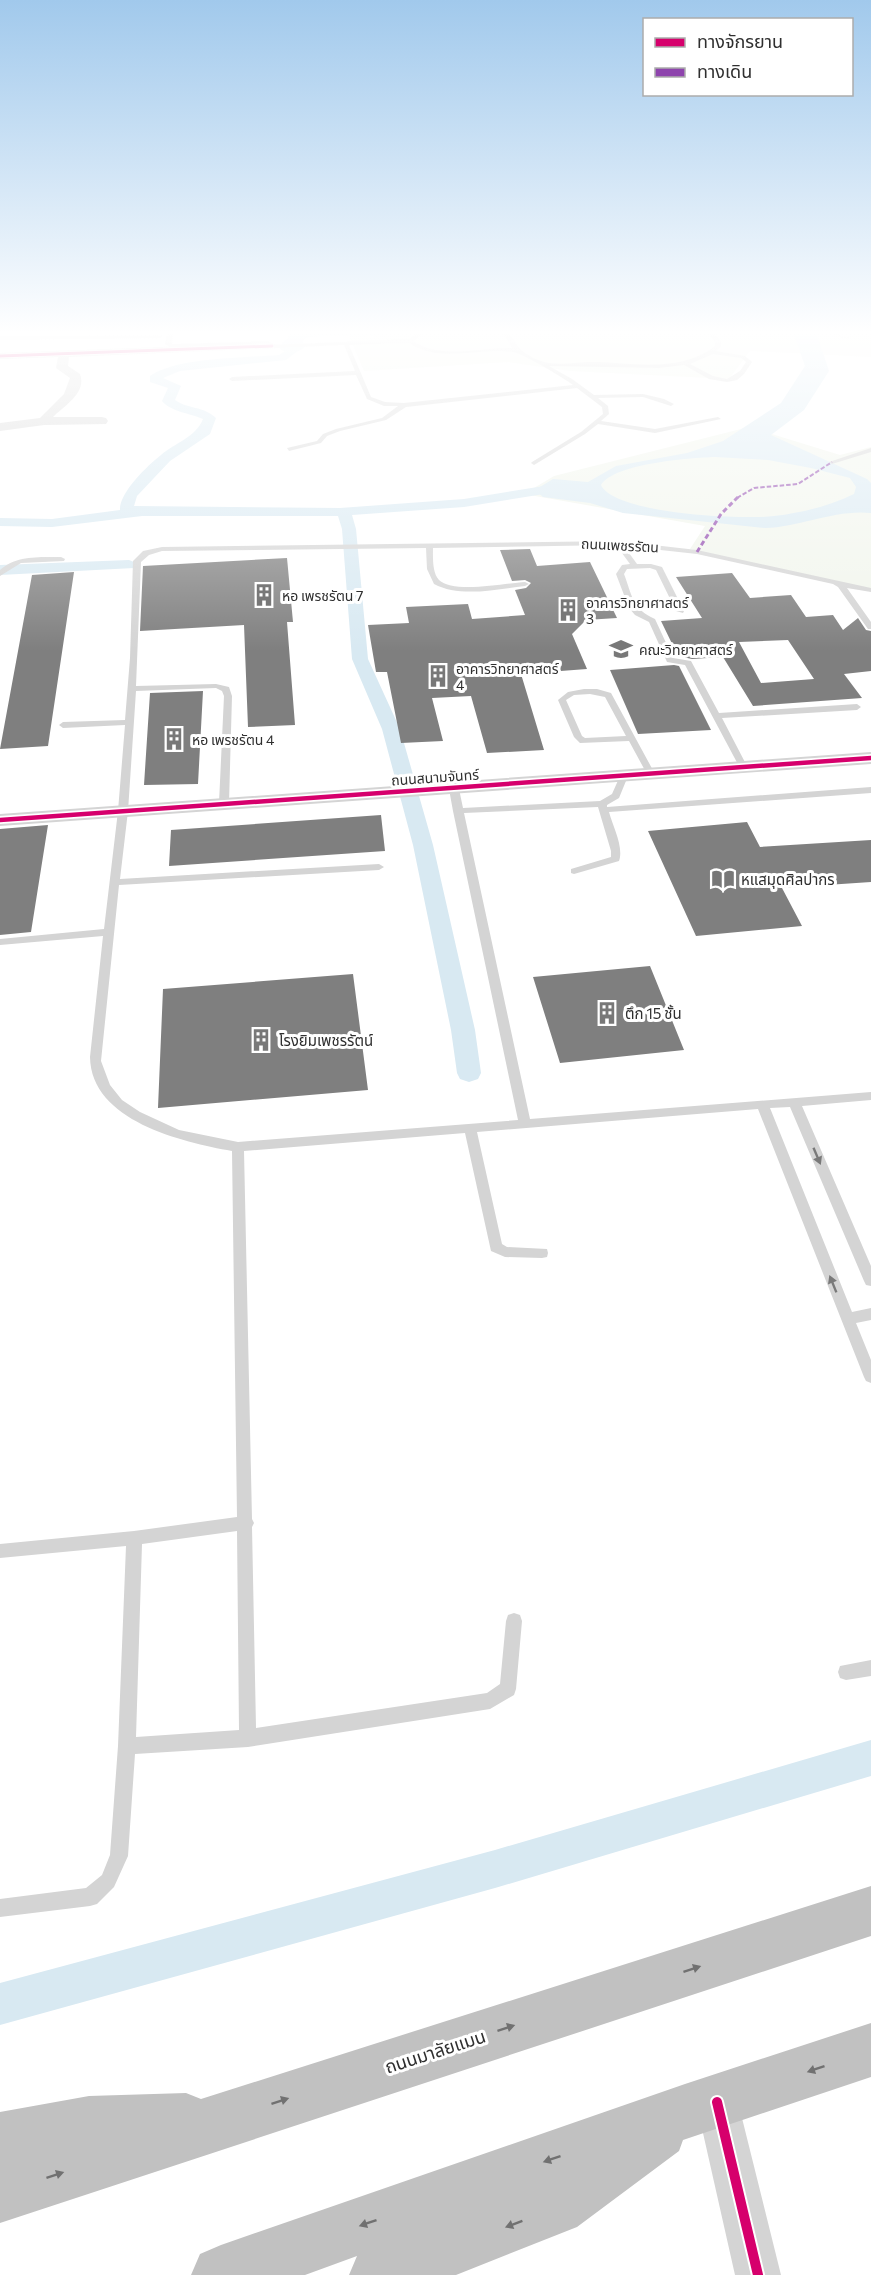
<svg xmlns="http://www.w3.org/2000/svg" width="871" height="2275" font-family="Commissioner,'Noto Sans Thai',sans-serif">
<style>
.green{fill:#f1f5ec}
.water{fill:#d8e9f2;fill-rule:evenodd}
.lines{fill:none;stroke-linecap:round;stroke-linejoin:round}
.canal{fill:#d8e9f2;fill-rule:evenodd}
.building{fill:#7f7f7f;fill-rule:evenodd}
.path{stroke:#d4d4d4;stroke-width:1.5;stroke-dasharray:1.5 1.5;stroke-linecap:butt}
.lane{fill:#d4d4d4;fill-rule:evenodd}
.street{fill:#d4d4d4;fill-rule:evenodd}
.highway{fill:#c1c1c1;fill-rule:evenodd}
.quiet-far1{stroke:#8e44ad;stroke-width:2;stroke-dasharray:4.5 2;stroke-linecap:butt}
.quiet{stroke:#8e44ad;stroke-width:3;stroke-dasharray:5 3;stroke-linecap:butt}
.cycleway-far2-casing{stroke:#fff;stroke-width:4.5}
.cycleway-far1-casing{stroke:#fff;stroke-width:8}
.cycleway-casing{stroke:#fff;stroke-width:14}
.cycleway-far2{stroke:#d6006c;stroke-width:3}
.cycleway-far1{stroke:#d6006c;stroke-width:4.5}
.cycleway{stroke:#d6006c;stroke-width:10}
.oneway{fill:#797979}
.oneway2{fill:#717171}
.labels{text-anchor:middle;dominant-baseline:central;stroke-width:6;stroke-linejoin:round;paint-order:stroke}
.far-street-label{font-size:14px;fill:#2f2f2f;stroke:#fff}
.far-poi-label{font-size:14px;fill:#2f2f2f;stroke:#fff;text-anchor:start}
.poi-label{font-size:15px;fill:#2f2f2f;stroke:#fff;text-anchor:start}
.near-street-label{font-size:18px;fill:#2f2f2f;stroke:#fff}
</style>
<rect width="100%" height="100%" fill="#fff"/>
<path class="green" d="M395,332H871V357L750,351L729,379L570,371L508,362L364,371L348,334L371,337Z
M749,427L840,455L871,447V590L690,549L705,526L524,494L554,476Z"/>
<path class="water" d="M289,332H395C365,341 335,332 306,338L303,341L304,348C295,354 289,354 280,349L282,343L288,338Z
M793,332H816L829,371L804,410L771,435L867,479L871,483V513C836,509 800,527 765,528L623,513L590,503L543,497L535,490L553,479L588,482L616,466L687,453L723,441L781,403L805,366ZM715,457L768,460L811,468L850,478L856,487L854,494C829,506 801,513 774,516C743,520 614,514 601,485C615,463 690,458 715,457Z"/>
<g class="lines">
<path class="canal" d="M291,332H303L299,350L286,360L180,371L163,378L181,386L175,400C187,409 204,406 216,418L210,434L170,461L137,496L134,506L340,508L464,499L544,486H570L577,490L570,494H544L464,507L352,515L356,529L368,659L400,729L433,845L475,1030L481,1073L478,1079L469,1082L460,1079L457,1073L451,1030L413,845L382,729L352,659L342,529L338,516H142L52,527L0,526V518L52,519L120,510C119,493 147,466 161,455C175,443 196,437 203,419C190,413 171,412 162,401L168,388L150,382V376C177,357 245,358 279,355L288,349Z
M129,560L134,562L137,565L134,568L0,575V565Z
M871,1740V1776L495,1888L0,2025V1983L495,1850Z"/>
</g>
<path class="building" d="M530,549L537,566L590,562L617,618L586,620L572,634L587,669L521,674L544,750L487,753L471,696L432,698L443,741L401,743L387,672H376L368,625L409,623L406,607L468,604L472,619L525,615L515,590L526,588L531,583L525,580L512,581L500,550Z
M287,558L293,622H287L295,725L248,727L244,625L140,631L143,566Z
M74,572L48,746L0,749L32,575Z
M732,573L750,598L791,595L806,617L833,615L843,630L858,618L866,630L871,631V671L844,674L862,698L753,706L723,657L692,659L678,656L661,621L702,618L676,577ZM788,640L814,679L761,683L739,642Z
M674,665L679,666L711,730L638,734L610,670Z
M203,691L198,784L144,785L150,693Z
M381,815L385,851L169,866L171,830Z
M747,822L760,847L871,840V882L782,888L802,926L696,936L648,831Z
M48,825L31,932L0,935V829Z
M650,966L684,1050L560,1063L533,977Z
M353,974L368,1090L158,1108L163,989Z"/>
<g class="lines">
<path class="path" d="M834,332L841,337L851,338"/>
<path class="lane" d="M167,332H173L172,344L268,341L271,343L171,348L165,344Z
M418,332H424L413,341C442,360 480,347 512,348L503,332H509C517,347 522,353 538,360C554,367 576,362 594,362C635,363 680,373 715,346V342L708,332H714L721,342V347L716,351L745,356L752,362L744,374L737,380L727,382L709,379L684,365L659,368L549,366L572,379L594,395L643,394L664,399L674,404L671,406L643,397L598,398L608,406L609,414L601,421L655,429L718,417L721,419L655,433L598,424L585,434L534,465L531,463L532,462L581,432L603,414L602,407L577,388L406,407L386,420L340,431L327,436L321,443L289,451L287,448L317,441L323,434L336,429L382,418L398,406H384L367,399L356,375L232,381L229,379L232,377L355,371L344,345L272,348L270,345L409,339ZM409,343C441,364 477,347 513,352C522,353 564,378 573,385L404,403L385,402L371,397L349,345ZM713,354L741,358L746,362L740,371L727,379L713,376L690,364Z
M163,335L161,338L0,340V336Z
M871,448V452L832,464L829,462Z
M618,541L697,550L871,588V592L847,588L871,622V629H868L838,587L833,584L697,554L624,546L637,564H651L662,567L684,611L683,613L676,611L656,570L650,568L627,569L624,574C632,595 632,609 655,619L673,658L691,661L719,713L857,704L861,707L857,710L722,718L748,768L744,771L741,770L685,665L667,662L649,622L635,615L629,608L616,574L622,565L630,564L616,545L433,548C433,557 432,573 439,580C453,594 506,583 525,582L529,584L525,586C497,589 460,598 434,584L427,569L426,548L162,551L149,555L141,562L136,686L216,684L229,687L232,696L229,803L224,806L219,803L224,696L222,691L216,688L136,691L128,811L120,879L379,864L384,867L379,870L119,885L101,1061L110,1085L122,1100L140,1112L179,1130L238,1142L518,1120L453,811L449,789L451,787L454,786L459,789L463,808L600,801L612,794L620,776L624,773L628,776L619,798L607,805V807L871,787V793L609,812C613,827 624,847 619,861L574,874L571,873V869L611,857V851L598,807L464,813L530,1119L871,1092V1100L802,1106L871,1266V1286L866,1285L864,1281L790,1107L770,1108L852,1312L871,1308V1320L856,1323L871,1360V1383L866,1381L864,1377L758,1109L477,1132L502,1244L507,1247L547,1249L548,1253L547,1257L542,1258L505,1257L491,1251L465,1133L244,1151L252,1519L254,1523L252,1527L256,1728L487,1693L500,1684L506,1621L508,1615L514,1613L520,1615L522,1621L516,1689L514,1695L490,1709L248,1747L135,1754L128,1856L114,1887L97,1904L90,1906L0,1917V1899L86,1888L102,1875L110,1855L118,1746L126,1546L0,1558V1544L134,1531L237,1517L232,1151C182,1142 91,1121 90,1057L103,936L0,945V939L104,929L118,811L125,725L63,728L59,725L63,722L125,720L130,658L133,561L143,551L162,547ZM237,1531L239,1730L136,1737L142,1544Z
M61,557L65,559L64,561L21,563L0,576V570C16,555 41,557 61,557Z
M584,689H597L611,693L655,774L654,776H648L629,741L580,743L574,737L558,700L568,692ZM590,694L605,697L626,736L585,738L582,736L566,700L574,695Z
M871,1660V1676L846,1680L840,1678L838,1672L840,1666Z"/>
<path class="street" d="M272,343L278,346L276,348L69,357L68,366L80,374C87,393 64,406 53,417H102L106,418L108,421L106,424L44,425L0,431V423L40,418L64,394L70,378L56,368L58,357L0,359V353Z
M871,752V764L0,826V814Z
M717,2081L732,2087L738,2102L781,2275H735L696,2102L702,2087Z"/>
<path class="highway" d="M871,1886V1936L0,2223V2112L89,2096L186,2093L201,2099Z
M871,2023V2077L683,2140L679,2151L577,2227L456,2275H349L357,2256L305,2275H191L200,2254L221,2245L685,2084Z"/>
<path class="quiet-far1" d="M737,498L754,488L798,484L832,462"/>
<path class="quiet" d="M697,552L721,514L738,497"/>
<g class="cycleway-far2-casing">
<path id="cycleway-far2" d="M0,356L272,346"/>
</g>
<g class="cycleway-far1-casing">
<path id="cycleway-far1" d="M0,820L871,758"/>
</g>
<g class="cycleway-casing">
<path id="cycleway" d="M717,2102L758,2275"/>
</g>
<use href="#cycleway-far2" class="cycleway-far2"/>
<use href="#cycleway-far1" class="cycleway-far1"/>
<use href="#cycleway" class="cycleway"/>
</g>
<defs><path id="oneway-solid" d="M-6-.8H1V-3.2L6.5 0L1 3.2V.8H-6Z" transform="scale(1.5)"/></defs>
<g class="oneway">
<use href="#oneway-solid" transform="translate(817 1156) rotate(67)"/>
<use href="#oneway-solid" transform="translate(833 1284) rotate(-112)"/>
</g>
<g class="oneway2">
<use href="#oneway-solid" transform="translate(692 1969) rotate(-18)"/>
<use href="#oneway-solid" transform="translate(506 2028) rotate(-18)"/>
<use href="#oneway-solid" transform="translate(816 2069) rotate(161)"/>
<use href="#oneway-solid" transform="translate(280 2101) rotate(-18)"/>
<use href="#oneway-solid" transform="translate(552 2159) rotate(161)"/>
<use href="#oneway-solid" transform="translate(55 2175) rotate(-18)"/>
<use href="#oneway-solid" transform="translate(368 2223) rotate(161)"/>
<use href="#oneway-solid" transform="translate(514 2224) rotate(159)"/>
</g>
<linearGradient id="sky" x2="0" y2="1"><stop stop-color="#a1c9ec"/><stop offset="0.51" stop-color="#fff"/><stop offset="1" stop-color="#fff" stop-opacity="0"/></linearGradient>
<rect width="871" height="651" fill="url(#sky)"/>
<defs>
<g id="building-bare" transform="scale(1.8)"><path d="M-4-6H4V6H1V3H-1V6H-4ZM-2.5-4.3h1.7v1.8h-1.7ZM.8-4.3h1.7v1.8H.8ZM-2.5-1h1.7V.8h-1.7ZM.8-1h1.7V.8H.8Z" fill="#787878" stroke="#fff" stroke-width="2.5" paint-order="stroke"/></g>
<g id="university-bare" transform="scale(1.8)"><path d="M0-5L7-2L0 1L-7-2ZM-4 1L0 2.5L4 1V4Q0 6-4 4Z" fill="#787878" stroke="#fff" stroke-width="2.5" paint-order="stroke"/></g>
<g id="library-bare" transform="scale(1.8)"><path d="M-6-4Q-3-5.5-.7-3.5V5Q-3 3-6 4ZM6-4Q3-5.5 .7-3.5V5Q3 3 6 4Z" fill="#787878" stroke="#fff" stroke-width="2.5" paint-order="stroke"/></g>
</defs>
<g fill-rule="evenodd">
<use href="#building-bare" x="264" y="595"/>
<use href="#building-bare" x="568" y="610"/>
<use href="#university-bare" x="621" y="649"/>
<use href="#building-bare" x="438" y="676"/>
<use href="#building-bare" x="174" y="739"/>
<use href="#library-bare" x="723" y="879"/>
<use href="#building-bare" x="607" y="1013"/>
<use href="#building-bare" x="261" y="1040"/>
</g>
<g class="labels">
<g class="far-street-label">
<text transform="translate(620 545) rotate(3)">ถนนเพชรรัตน</text>
<text transform="translate(435 777) rotate(-4)">ถนนสนามจันทร์</text>
</g>
<g class="far-poi-label">
<text x="282" y="595">หอ เพรชรัตน 7</text>
<text x="586" y="602">อาคารวิทยาศาสตร์<tspan x="586" dy="16">3</tspan></text>
<text x="639" y="649">คณะวิทยาศาสตร์</text>
<text x="456" y="668">อาคารวิทยาศาสตร์<tspan x="456" dy="16">4</tspan></text>
<text x="192" y="739">หอ เพรชรัตน 4</text>
</g>
<g class="poi-label">
<text x="741" y="879">หแสมุดศิลปากร</text>
<text x="625" y="1013">ตึก 15 ชั้น</text>
<text x="279" y="1040">โรงยิมเพชรรัตน์</text>
</g>
<g class="near-street-label">
<text transform="translate(435 2051) rotate(-18)">ถนนมาลัยแมน</text>
</g>
</g>
<rect x="643" y="18" width="210" height="78" fill="#ffffff" stroke="#acacac" stroke-width="1.5"/>
<rect x="655" y="38" width="30" height="9" fill="#d6006c" stroke="#acacac" stroke-width="1.5"/>
<text x="697" y="48" font-size="18" fill="#2f2f2f">ทางจักรยาน</text>
<rect x="655" y="68" width="30" height="9" fill="#8e44ad" stroke="#acacac" stroke-width="1.5"/>
<text x="697" y="78" font-size="18" fill="#2f2f2f">ทางเดิน</text>
</svg>
